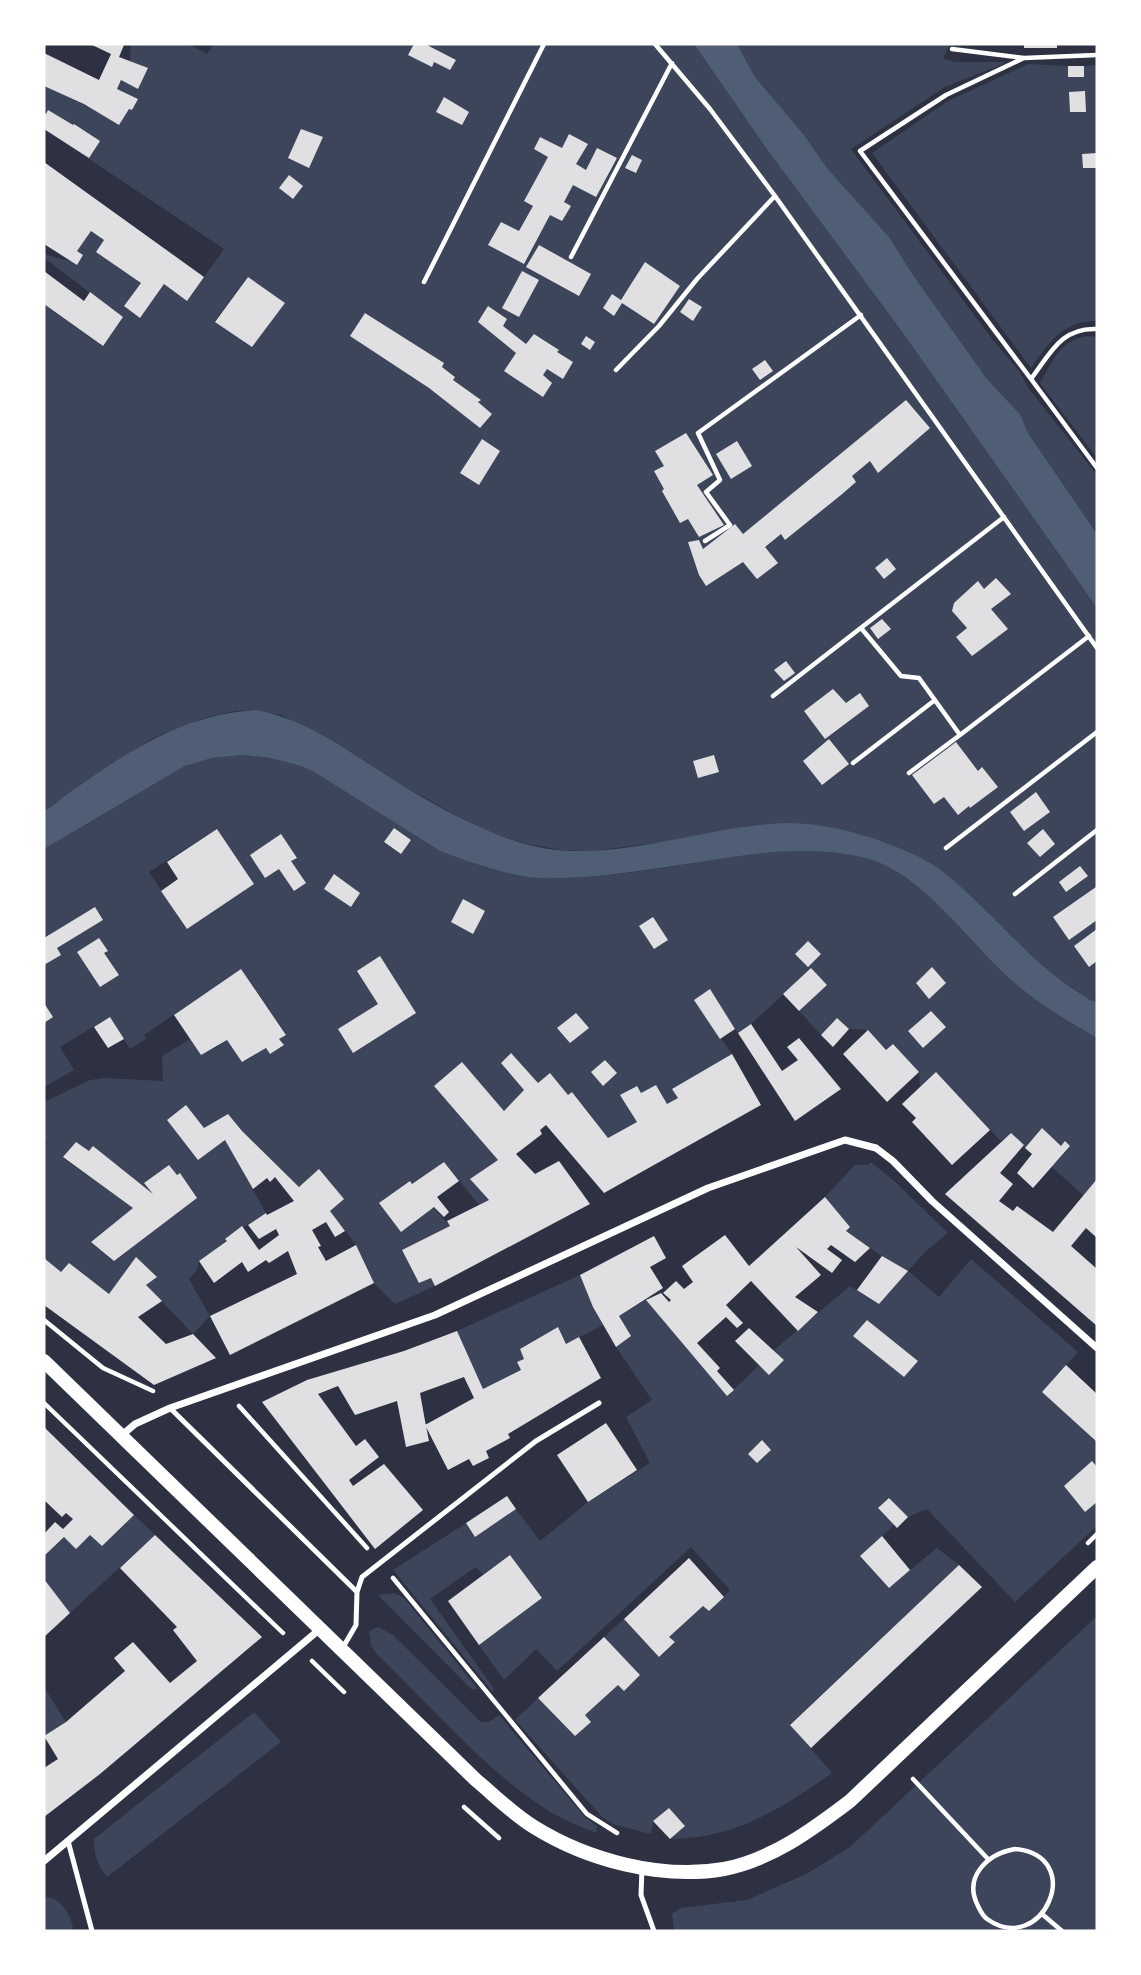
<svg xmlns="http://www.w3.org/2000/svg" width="1141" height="1975" font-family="'Open Sans',sans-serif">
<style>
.green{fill:#3c4559;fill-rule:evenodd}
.water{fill:#4f5d75}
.building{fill:#e0e0e3}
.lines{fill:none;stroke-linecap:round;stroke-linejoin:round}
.path{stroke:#fff;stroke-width:4.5}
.service{stroke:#fff;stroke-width:5}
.minor{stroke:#fff;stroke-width:7}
.secondary{stroke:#fff;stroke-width:14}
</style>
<rect width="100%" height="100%" fill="#2d3142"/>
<path class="green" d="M131,44H188L207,54L214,44H694L766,148L900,329L1097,608V1002L1090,1000L1049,971L936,867L886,843L702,834L682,840L591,851L561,850L527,844L484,831L402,785L345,748L281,715L257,710L235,711L207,717L153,738L44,811V304L102,346L122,317L44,258V254L69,261L91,231L104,240L97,252L141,283L124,306L140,318L164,284L187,301L224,249L44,129V86L84,104L132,110L138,99L117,89L121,80L138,89L148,69L130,62ZM247,277L285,303L252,347L215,321ZM366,313L443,363L442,367L455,376L453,380L480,400L478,402L491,414L480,428L429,388L351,336ZM714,755L719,772L698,777L693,761Z
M737,44H773L779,46L780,44H950L943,59L957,62H1008L945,87L851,149L992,339L1019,371L1029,389L1097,475V534L1028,433L1020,414L987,379L913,275L889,237L827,168L804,135L755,77Z
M1028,64L1068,66V77H1084V66L1097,65V321C1063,321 1050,341 1031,368L872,153L948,101Z
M1089,336L1097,337V458L1040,383C1052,361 1062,338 1089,336Z
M244,755L270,758L301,766L314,772L440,851C463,860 512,877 537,878C580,879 626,874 669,867C736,856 802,841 869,859C922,874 970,942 1009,978C1035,1002 1067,1021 1097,1038V1179L1084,1196L1052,1167L1070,1147L1065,1142L1061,1146L1042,1128L1025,1148L1011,1133L1001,1141L937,1073L920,1087L919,1072L893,1044L886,1050L868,1030L849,1029L837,1018L821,1035L799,1011L827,985L811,969L751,1024L738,1033L710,990L704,1015L732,1054L673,1089L678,1098L667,1104L656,1085L641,1093L636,1086L621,1095L637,1122L608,1138L573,1092L568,1095L550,1073L538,1083L510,1053L502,1063L524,1090L504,1111L462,1062L435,1087L498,1160L470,1179L489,1200L479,1205L444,1162L412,1184L409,1181L450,1226L402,1250L419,1283L431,1278L435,1286L395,1304L374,1283L356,1245L330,1211L319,1170L299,1187L242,1131L228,1114L204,1128L186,1105L167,1120L225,1140L266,1213L225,1239L227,1241L199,1261L197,1270L189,1279L210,1316L193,1334L146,1285L156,1277L137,1258L109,1294L70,1264L61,1272L44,1258V1145L47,1142L44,1137V1102L90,1080L105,1078L163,1081L162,1056L190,1039L214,1049L227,1040L243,1062L266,1048L270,1054L283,1046L279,1039L286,1034L241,969L144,1035L146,1039L130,1049L110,1017L60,1047L74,1070L44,1087V1023L53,1017L44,1003V965L60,955L57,948L103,920L95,907L44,938V849L185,766L212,758ZM394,828L411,840L401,854L384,843ZM217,829L254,884L187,929L149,872ZM931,1011L946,1027L923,1048L908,1031ZM76,1142L89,1151L93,1146L153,1194L145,1183L169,1165L177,1175L180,1173L197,1198L114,1261L91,1242L133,1208L63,1158Z
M871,1162L893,1180L948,1233L925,1252L908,1271L939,1297L971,1259L1078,1352L1042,1392L1097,1442V1526L1015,1602L927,1509L908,1517L889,1498L878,1509L894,1525L860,1556L888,1588L937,1548L959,1565L790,1724L832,1773C780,1810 735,1838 670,1839L685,1826L669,1808L653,1821L651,1834L615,1825L603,1818L515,1720L538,1698L574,1735L591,1722L585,1715L618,1685L624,1690L640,1675L604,1637L624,1619L660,1657L675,1643L669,1637L703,1606L709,1611L730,1590L691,1547L557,1671L536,1649L504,1680L479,1645L542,1598L510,1555L483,1574L476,1567L430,1599L494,1689L492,1691L393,1570L466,1523L475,1537L516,1509L540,1541L588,1502L650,1463L626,1417L652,1400L616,1347L631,1336L619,1316L646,1300L727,1396L759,1365L770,1375L784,1360L774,1350L850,1286L857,1290L882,1256L846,1231L850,1227L825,1197L855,1165H868ZM867,1320L917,1360L904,1377L854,1336Z
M580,1275L603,1325L566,1344L558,1327L520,1349L524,1359L517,1362L521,1370L483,1389L457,1331Z
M134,1515L155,1535L70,1613L44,1579V1556L64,1537L76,1548L90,1535L102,1546Z
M394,1593L404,1598L478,1689H471L378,1595Z
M1097,1616V1931H674L672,1914L680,1908L747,1900L808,1873L850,1847Z
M378,1627L393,1635L481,1722H489L499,1715L584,1816L597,1826L596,1833C582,1827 566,1821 552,1813C489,1775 430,1705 376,1653L371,1645L369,1631Z
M44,1687L66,1722L44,1736Z
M254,1712L281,1742L107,1877C97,1865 94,1855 94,1839Z
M44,1897C60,1896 68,1912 73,1926L71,1931H44Z"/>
<path class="water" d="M694,44H737L755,77L804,135L827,168L889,237L913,275L987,379L1020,414L1028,433L1097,534V608L900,329L766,148Z
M257,710C312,721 355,756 402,785C441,809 481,831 525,844C607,866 690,830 771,824C808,820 851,830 886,843C902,849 924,858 938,868C970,892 998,924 1027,951C1046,970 1067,985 1090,1000L1097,1002V1038C1067,1021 1035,1002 1009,978C969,942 922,874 869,859C812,844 757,853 700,862C647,870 591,880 537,878C512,877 463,860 440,851L314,772L301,766L270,758L244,755L212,758L185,766L44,849V811C56,804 67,794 79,786C133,748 189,713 257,710Z"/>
<path class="building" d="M90,44L124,45L119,57L148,68L138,89L121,80L117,89L138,99L132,110L129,109L119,125L84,104L44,86V53L99,80L111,54Z
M414,44H425L456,60L450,70L434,62L432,67L408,55Z
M1024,44H1057V48H1024Z
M1068,66H1084V77H1068Z
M1085,91L1086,112H1070L1069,92Z
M444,97L469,112L462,125L436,112Z
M48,110L73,125L74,124L100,141L89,158L44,129V113L46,114Z
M301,129L323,137L309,168L288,158Z
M569,134L588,144L576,164L586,170L597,148L617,158L596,197L573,185L564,202L571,206L562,221L550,215L524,264L488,245L501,222L519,231L533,206L524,201L548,157L534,149L540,137L562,148Z
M1097,153V168H1083L1082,154Z
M632,155L642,160L636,173L625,168Z
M44,162L204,277L187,301L164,284L140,318L124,306L141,283L96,252L104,240L91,231L77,251L83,255L77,265L44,244Z
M289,175L303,186L293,199L279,188Z
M539,245L591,274L579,296L526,267Z
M645,262L680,286L654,324L622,303L614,316L603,308L612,294L621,300Z
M44,271L84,301L90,292L123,317L103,346L44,304Z
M522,271L539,280L519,317L502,308Z
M248,277L285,303L252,347L215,322Z
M689,299L702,307L693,321L680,312Z
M488,306L507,319L503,326L526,344L534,334L559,350L557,352L573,362L563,379L547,369L543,375L552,383L543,397L504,371L516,353L478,322Z
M365,313L444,363L442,367L455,377L453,380L481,400L478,402L492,414L480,428L429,388L350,336Z
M586,336L595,342L590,350L581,344Z
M765,360L773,371L760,380L752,369Z
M906,400L930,428L878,473L870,461L852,476L856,482L841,495L785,540L781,534L765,547L778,563L757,579L743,562L706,586L699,575L688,542L699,540L703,549L735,524L743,534Z
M686,433L713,475L697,485L724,525L699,537L688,519L680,523L662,491L664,489L654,471L664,466L655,451Z
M482,439L500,451L479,485L460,473Z
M737,441L752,466L731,479L716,454Z
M887,558L896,569L884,579L875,568Z
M996,578L1011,594L991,609L1008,629L972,656L956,637L967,628L952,611L954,603L978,581L984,589Z
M882,619L891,629L878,639L870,628Z
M786,661L795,673L784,681L774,670Z
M833,689L846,703L860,693L869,706L825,739L804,711Z
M829,739L849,764L822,785L803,761Z
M956,742L978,771L982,767L998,787L970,808L969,806L958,815L944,797L934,804L912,775Z
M714,755L719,772L698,778L693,761Z
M1036,792L1050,812L1024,831L1010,812Z
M394,828L411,840L401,854L384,842Z
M217,829L254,884L187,929L161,891L178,879L167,862Z
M1043,829L1055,844L1040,857L1027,843Z
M281,834L297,858L291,861L306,883L294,891L279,869L265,878L250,855Z
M1080,866L1088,876L1066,892L1059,882Z
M334,874L360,893L351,907L324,889Z
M1096,887L1097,920L1069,940L1053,917Z
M463,899L485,911L473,934L451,922Z
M95,907L103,920L57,948L61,955L44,965V938Z
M653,917L668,940L654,949L639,926Z
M1097,929V961L1089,967L1074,946Z
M99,938L108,951L104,953L119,975L100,987L77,952Z
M808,941L821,954L808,967L795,954Z
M380,956L416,1013L353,1053L338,1029L378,1004L357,971Z
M932,967L946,983L929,999L916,983Z
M811,968L827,985L799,1011L783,994Z
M241,969L286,1035L279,1039L284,1045L270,1054L266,1048L242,1062L227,1040L201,1055L174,1015Z
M710,989L735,1029L720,1039L694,1000Z
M44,1003L53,1017L44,1023Z
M931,1011L946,1027L923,1048L908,1031Z
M576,1013L589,1028L570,1043L557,1028Z
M110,1017L124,1039L108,1048L94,1027Z
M837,1018L849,1029L833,1047L821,1035Z
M751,1024L782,1071L798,1060L787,1047L799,1038L841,1089L795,1121L738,1033Z
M868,1030L886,1050L893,1044L919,1072L887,1102L843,1054Z
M511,1053L538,1083L550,1073L568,1095L572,1092L608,1138L637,1122L620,1095L637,1086L641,1093L656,1085L667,1104L678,1098L672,1089L732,1054L761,1105L604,1193L546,1125L540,1130L542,1134L516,1154L535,1174L559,1161L590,1204L435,1286L431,1278L419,1283L402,1250L450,1226L447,1221L489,1200L470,1179L498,1160L434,1086L462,1062L504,1111L524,1090L501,1063Z
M605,1060L617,1073L603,1086L591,1072Z
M936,1072L990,1130L952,1165L912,1122L916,1118L902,1104Z
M186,1105L204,1128L228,1114L242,1131L299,1187L319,1169L344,1199L330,1211L345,1231L335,1237L326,1222L312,1230L321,1246L318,1247L326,1261L356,1245L374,1283L230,1355L210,1316L297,1274L288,1251L269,1263L266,1260L248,1272L242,1262L214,1283L199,1261L227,1241L225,1239L242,1226L259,1250L279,1235L276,1229L259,1239L248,1225L266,1213L267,1215L294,1201L275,1177L270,1182L267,1178L253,1189L225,1140L198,1160L167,1120Z
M1042,1128L1061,1146L1065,1141L1070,1146L1033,1188L1017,1173L1032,1154L1025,1148Z
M1011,1133L1024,1145L1000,1173L1013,1184L999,1201L1013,1211L1017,1206L1053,1232L1097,1179V1238L1086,1228L1071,1246L1097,1269V1326L945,1194Z
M76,1142L89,1151L93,1146L153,1194L144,1183L169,1165L177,1175L180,1173L197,1198L114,1261L91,1242L133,1208L63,1157Z
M444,1162L459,1181L437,1197L449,1212L444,1217L434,1207L401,1232L379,1203L410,1181L412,1184Z
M825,1197L850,1227L846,1231L870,1248L855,1262L831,1245L827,1249L842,1260L832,1273L796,1247L821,1275L795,1297L818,1312L798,1331L751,1281L726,1305L743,1323L737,1328L726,1317L697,1343L720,1368L717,1371L734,1390L727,1396L646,1300L661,1293L669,1302L671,1300L663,1293L676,1281L684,1289L693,1282L682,1266L725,1235L749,1266Z
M654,1236L666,1258L650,1267L663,1288L619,1316L631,1336L616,1347L593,1307L580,1275Z
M882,1256L908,1271L879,1304L857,1290Z
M136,1257L157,1277L146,1285L162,1301L138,1317L166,1344L193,1334L216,1358L154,1385L44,1305V1258L61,1272L69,1263L109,1294Z
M867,1320L918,1361L904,1377L853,1336Z
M558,1327L566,1344L579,1337L601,1378L508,1434L510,1438L486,1451L489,1458L473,1466L469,1459L448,1470L425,1425L474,1398L464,1377L420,1393L425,1421L429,1441L406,1447L397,1401L355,1415L338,1386L318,1394L356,1446L365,1439L379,1457L349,1480L353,1486L384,1464L423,1510L375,1549L262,1402L307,1380L404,1351L457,1331L483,1389L521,1370L517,1362L524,1359L520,1349Z
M749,1328L784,1360L769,1375L735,1341Z
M1066,1365L1097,1394V1442L1042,1392Z
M606,1423L637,1470L588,1502L557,1455Z
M44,1427L134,1515L102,1546L90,1535L76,1549L64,1537L44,1556V1534L55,1522L63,1529L73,1519L66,1513L62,1517L44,1500Z
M762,1440L771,1450L757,1463L748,1454Z
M1092,1461L1097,1467V1502L1085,1512L1064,1486Z
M507,1496L516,1509L475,1537L466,1523Z
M889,1498L908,1517L897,1528L878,1508Z
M155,1535L262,1637L100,1774L44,1817V1768L58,1759L44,1736L66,1722L125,1671L114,1658L133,1642L170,1683L197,1661L173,1630L177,1627L120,1568Z
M882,1536L910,1570L889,1588L860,1556Z
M510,1555L542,1598L479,1645L448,1601Z
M689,1558L724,1597L709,1611L703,1606L669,1637L675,1642L659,1657L624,1619Z
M959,1565L982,1587L811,1748L790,1725Z
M44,1579L70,1613L44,1637Z
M604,1637L640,1675L624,1691L618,1685L585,1715L591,1722L575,1736L538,1698Z
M669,1808L685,1826L670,1839L653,1821Z"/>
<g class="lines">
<path class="path" d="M655,44L710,109L775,196L1097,648
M952,49L1024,58L1097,55
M1024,58L946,95L860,151L1031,379
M571,257L672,63
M424,282L544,44
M1097,329C1061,327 1050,354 1031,379L1097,468
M616,370L659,326L697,279L775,196
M705,541L730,525L706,492L720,480L698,433L861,315
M861,628L901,676L919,678L960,735L1089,636
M773,696L1004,517
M853,763L935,700
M909,773L960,735
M946,848L1097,732
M1015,894L1097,830
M44,1320L103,1368L153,1391
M44,1403L283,1633
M239,1406L367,1548
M1088,1543L1097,1534
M393,1578L587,1814L617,1833
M312,1661L344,1692
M913,1779L988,1859
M464,1807L499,1838
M1015,1849C1088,1856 1042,1958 987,1919C982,1915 981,1912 978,1906C963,1877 987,1854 1015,1849Z
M1042,1914L1062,1931"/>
<path class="service" d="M170,1408L357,1592L356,1625L342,1649
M357,1592L362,1577L536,1441L599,1403
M68,1841L92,1931
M642,1868L641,1895L654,1931"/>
<path class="minor" d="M122,1435L135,1424L170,1408L435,1315L708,1188L845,1140L876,1148L893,1161L932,1201L1097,1348
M44,1861L320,1629"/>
<path class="secondary" d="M44,1361L476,1780C495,1796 513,1814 534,1827C587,1860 661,1880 724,1869C771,1860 812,1830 850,1801L1097,1567"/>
</g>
<rect width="1141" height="1975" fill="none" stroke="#ffffff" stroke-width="91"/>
</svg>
